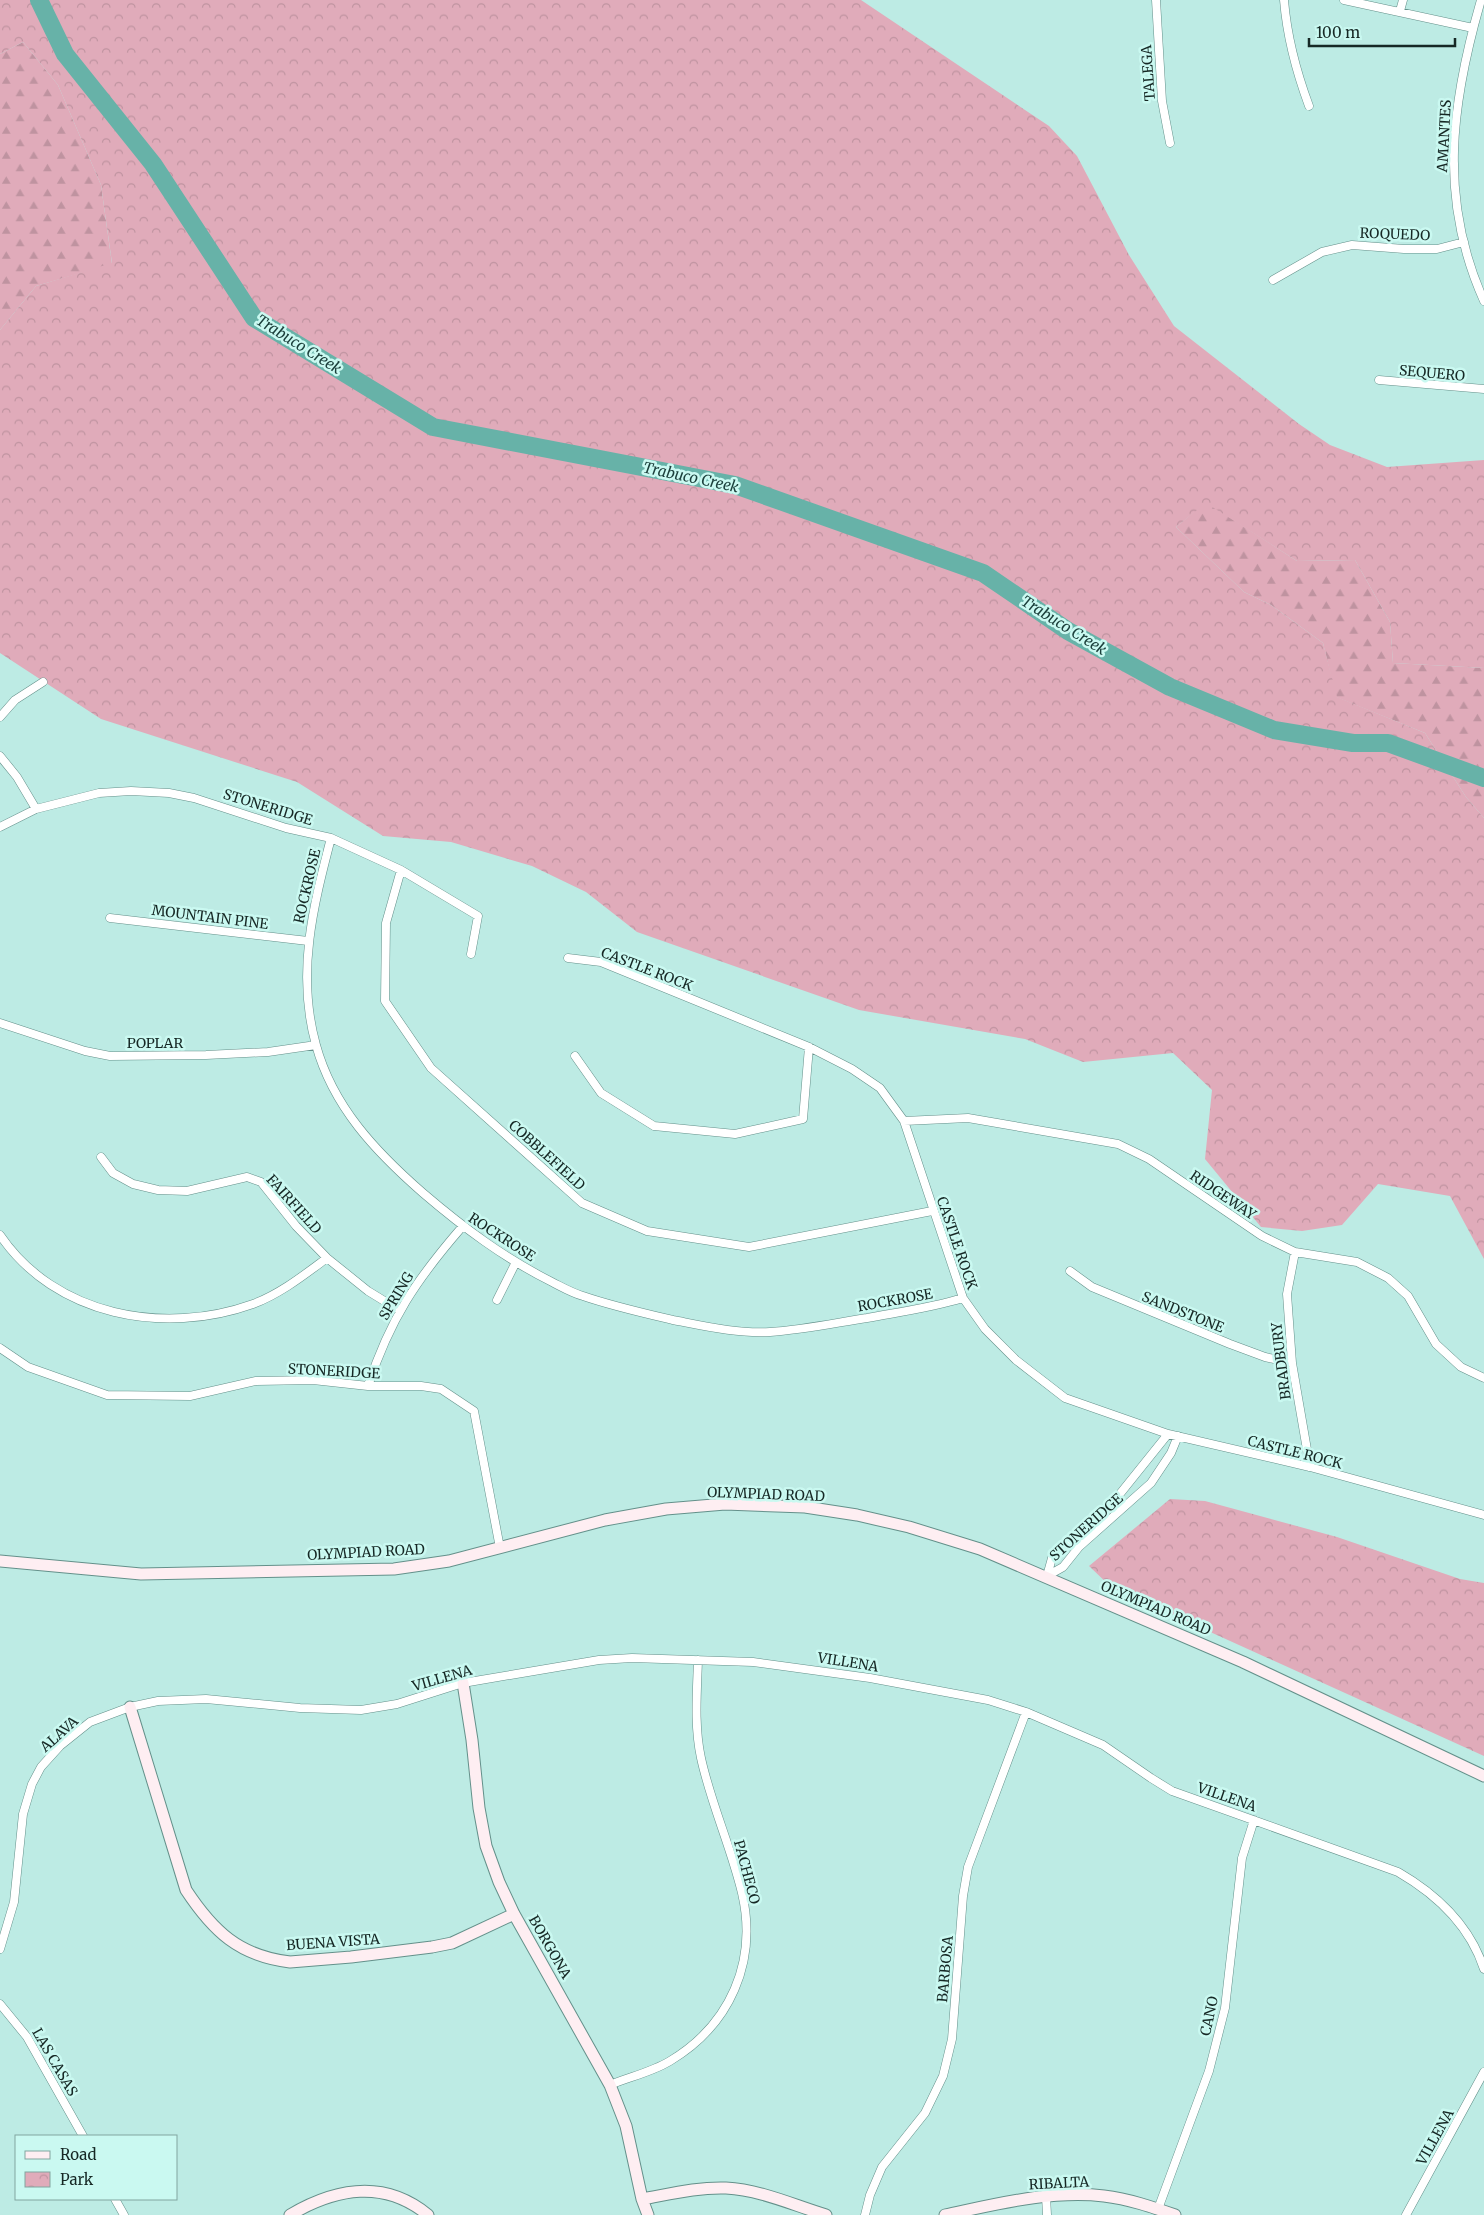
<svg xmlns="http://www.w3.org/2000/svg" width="1484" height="2215" font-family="Merriweather,serif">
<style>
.forest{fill:url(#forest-firs)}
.park{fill:url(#park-crowns)}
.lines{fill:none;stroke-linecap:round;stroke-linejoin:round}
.river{stroke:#67b2a8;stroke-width:18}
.street-casing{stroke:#64908a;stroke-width:9}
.secondary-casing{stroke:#64908a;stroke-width:13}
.street{stroke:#fff;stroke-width:8}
.secondary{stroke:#feeef2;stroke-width:11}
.labels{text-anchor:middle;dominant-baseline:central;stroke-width:5;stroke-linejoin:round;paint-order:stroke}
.street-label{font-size:14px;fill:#162825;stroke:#caf9f1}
.water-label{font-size:15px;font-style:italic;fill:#1c403c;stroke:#caf9f1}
</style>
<defs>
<pattern id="forest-firs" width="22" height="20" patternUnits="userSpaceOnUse" patternTransform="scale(1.25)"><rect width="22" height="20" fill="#e0abba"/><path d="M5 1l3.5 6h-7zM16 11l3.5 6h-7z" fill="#bf93a0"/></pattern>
<pattern id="park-crowns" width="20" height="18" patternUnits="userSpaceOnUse" patternTransform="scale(1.25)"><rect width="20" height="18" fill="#e0abba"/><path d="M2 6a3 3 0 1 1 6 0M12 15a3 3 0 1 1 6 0" fill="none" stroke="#bf93a0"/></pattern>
</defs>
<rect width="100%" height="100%" fill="#bdebe4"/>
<path class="forest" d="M23,42L58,85L101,185L112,264L36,286L0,330V54Z
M1206,502L1297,561L1355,560L1390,622L1393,663L1484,668V818L1466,797L1425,733L1336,697L1323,643L1271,605L1244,592L1176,527Z"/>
<path class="park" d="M0,0H861L1049,126L1077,156L1129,255L1174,326L1299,424L1330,445L1387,467L1484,460V668L1393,663L1390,622L1355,560L1297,561L1206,503L1176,527L1244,592L1271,605L1323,643L1337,697L1425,733L1466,797L1484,818V1259L1450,1196L1378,1184L1342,1225L1302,1231L1261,1227L1205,1159L1212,1090L1173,1053L1083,1062L1025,1039L859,1010L637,932L586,892L532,866L451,842L383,836L297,782L101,719L0,653V330L36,286L112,263L101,185L58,85L23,42L0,54Z
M1170,1499L1205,1501L1337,1537L1460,1579L1484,1583V1756L1111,1587L1089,1566Z"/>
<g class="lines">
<path class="river" d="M39,0L65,54L153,164L254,318L433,427L735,485L983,573L1068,631L1170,687L1274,730L1353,743H1388L1484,778"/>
<g class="street-casing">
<path id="street" d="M1156,0L1162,101L1170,143
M1284,0C1287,37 1296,71 1309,106
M1344,0L1473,28
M1481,0C1451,104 1438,199 1484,301
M1400,11L1403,0
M1273,280L1322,252L1352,245L1404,249H1437L1464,242
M1379,380L1484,389
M0,717L15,700L43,682
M0,756L17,777L36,809
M0,827L36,809L99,793L131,791L169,793L194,798L286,828L331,838L401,870L478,916L471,954
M331,838C313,907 296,974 316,1045C333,1107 376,1152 423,1193C464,1228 504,1258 552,1282C562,1287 572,1293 583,1296C612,1306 643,1313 673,1320C704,1326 738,1334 770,1332C802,1330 835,1323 867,1318C899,1312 931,1308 963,1298
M401,870L386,923L385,1001L431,1068L582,1203L647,1231L749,1247L932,1211
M110,918L308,941
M568,958L601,962L809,1047L852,1069L880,1088L904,1121L963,1298L985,1329L1016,1360L1065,1398L1168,1434L1310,1467L1484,1515
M0,1023L85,1051L110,1056L206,1055L268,1052L316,1045
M575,1056L601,1093L654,1126L735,1134L803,1119L809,1047
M904,1121L968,1118L1118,1144L1149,1159L1262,1236L1295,1252L1357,1262L1388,1278L1408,1296L1436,1344L1461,1367L1484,1378
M101,1157L113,1173L133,1184L158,1190L187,1191L247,1177L261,1182L296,1226L327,1258L368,1291L399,1310
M0,1235C55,1316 164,1336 253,1304C280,1294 304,1275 327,1258
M1295,1252L1287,1294L1292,1363L1310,1467
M1070,1271L1092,1287L1230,1344L1265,1357L1292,1363
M497,1300L515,1264
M0,1348L28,1367L107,1395L190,1396L256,1381L313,1380L368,1386H421L441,1389L474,1411L500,1548
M368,1386C390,1319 416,1280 462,1227
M1047,1576L1063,1567L1079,1547L1151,1483L1171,1453L1178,1436
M1047,1576L1052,1558L1119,1495L1168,1434
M0,1949L14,1902L23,1814L32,1784L41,1767L60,1746L90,1722L130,1707L158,1701L206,1699L300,1708L361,1710L397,1704L463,1683L599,1660L632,1658L753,1662L870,1678L988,1700L1026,1712L1103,1745L1151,1778L1172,1791L1398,1872C1436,1894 1470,1926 1484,1969
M0,2004L27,2037L83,2136
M610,2085C629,2077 652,2072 670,2061C730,2025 758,1962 742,1893C731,1847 711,1804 701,1758C694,1726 697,1692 698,1660
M1046,2196L1047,2215
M115,2199L124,2215
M1158,2209L1209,2071L1225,2008L1242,1858L1254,1820
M865,2215L870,2195L882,2167L925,2113L943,2076L952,2039L963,1896L968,1867L1026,1712
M1406,2215L1484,2072"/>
</g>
<g class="secondary-casing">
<path id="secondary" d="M0,1561L141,1574L394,1569L449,1561L605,1520L666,1509L725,1504L805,1507L857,1515L909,1527L980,1549L1243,1662L1484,1776
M463,1683L472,1740L479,1808L486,1846L499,1882L514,1914L610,2085L626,2126L642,2199L648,2215
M130,1707L186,1890C213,1931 239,1956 290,1962L351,1957L432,1947L452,1943L514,1914
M642,2199C670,2194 698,2187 726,2188C761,2190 793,2205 826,2215
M290,2215C336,2188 384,2179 428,2215
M945,2215C997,2204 1051,2190 1104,2196C1129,2199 1152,2207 1175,2215"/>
</g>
<use href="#street" class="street"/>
<use href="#secondary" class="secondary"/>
</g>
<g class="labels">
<g class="street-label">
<text transform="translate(1148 73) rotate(-94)">TALEGA</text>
<text transform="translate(1444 136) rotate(-87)">AMANTES</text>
<text transform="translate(1395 234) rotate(2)">ROQUEDO</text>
<text transform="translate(1432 373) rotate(5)">SEQUERO</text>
<text transform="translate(268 807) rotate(17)">STONERIDGE</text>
<text transform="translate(307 886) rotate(-77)">ROCKROSE</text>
<text transform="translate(210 917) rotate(7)">MOUNTAIN PINE</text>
<text transform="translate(647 969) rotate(21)">CASTLE ROCK</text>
<text x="155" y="1043">POPLAR</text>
<text transform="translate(547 1155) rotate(42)">COBBLEFIELD</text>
<text transform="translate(1223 1195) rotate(34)">RIDGEWAY</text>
<text transform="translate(294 1204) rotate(48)">FAIRFIELD</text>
<text transform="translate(502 1237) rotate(33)">ROCKROSE</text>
<text transform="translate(957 1243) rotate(71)">CASTLE ROCK</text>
<text transform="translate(396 1296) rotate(-59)">SPRING</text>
<text transform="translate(895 1300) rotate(-10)">ROCKROSE</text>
<text transform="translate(1183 1312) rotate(22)">SANDSTONE</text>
<text transform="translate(1281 1361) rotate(-97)">BRADBURY</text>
<text transform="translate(334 1371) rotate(3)">STONERIDGE</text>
<text transform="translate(1295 1452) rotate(14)">CASTLE ROCK</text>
<text transform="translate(766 1494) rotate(2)">OLYMPIAD ROAD</text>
<text transform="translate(1086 1527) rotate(-42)">STONERIDGE</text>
<text transform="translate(366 1552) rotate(-3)">OLYMPIAD ROAD</text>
<text transform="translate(1156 1608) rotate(23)">OLYMPIAD ROAD</text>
<text transform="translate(848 1662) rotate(9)">VILLENA</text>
<text transform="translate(442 1678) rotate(-16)">VILLENA</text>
<text transform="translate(59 1734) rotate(-42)">ALAVA</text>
<text transform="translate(1227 1797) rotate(19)">VILLENA</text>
<text transform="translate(747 1872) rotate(75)">PACHECO</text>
<text transform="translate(333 1942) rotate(-4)">BUENA VISTA</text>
<text transform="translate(550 1947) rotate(60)">BORGONA</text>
<text transform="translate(945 1969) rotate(-85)">BARBOSA</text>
<text transform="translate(1209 2016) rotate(-78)">CANO</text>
<text transform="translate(55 2062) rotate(60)">LAS CASAS</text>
<text transform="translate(1435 2137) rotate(-61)">VILLENA</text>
<text transform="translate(1059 2183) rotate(-3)">RIBALTA</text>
</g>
<g class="water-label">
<text transform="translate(299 344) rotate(32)">Trabuco Creek</text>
<text transform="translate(691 477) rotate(12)">Trabuco Creek</text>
<text transform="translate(1064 625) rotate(32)">Trabuco Creek</text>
</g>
</g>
<rect x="15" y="2135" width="162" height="65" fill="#caf9f1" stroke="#82a59f"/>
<rect x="25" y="2151" width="25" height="8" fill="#feeef2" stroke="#82a59f"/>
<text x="60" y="2160" font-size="15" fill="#162825">Road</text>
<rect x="25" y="2172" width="25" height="15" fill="url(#park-crowns)" stroke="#82a59f"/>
<text x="60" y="2185" font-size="15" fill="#162825">Park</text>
<path d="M1309 38v8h146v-8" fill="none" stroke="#162825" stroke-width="2.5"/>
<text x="1316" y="38" font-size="15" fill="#162825" stroke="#caf9f1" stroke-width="4" paint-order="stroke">100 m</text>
</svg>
